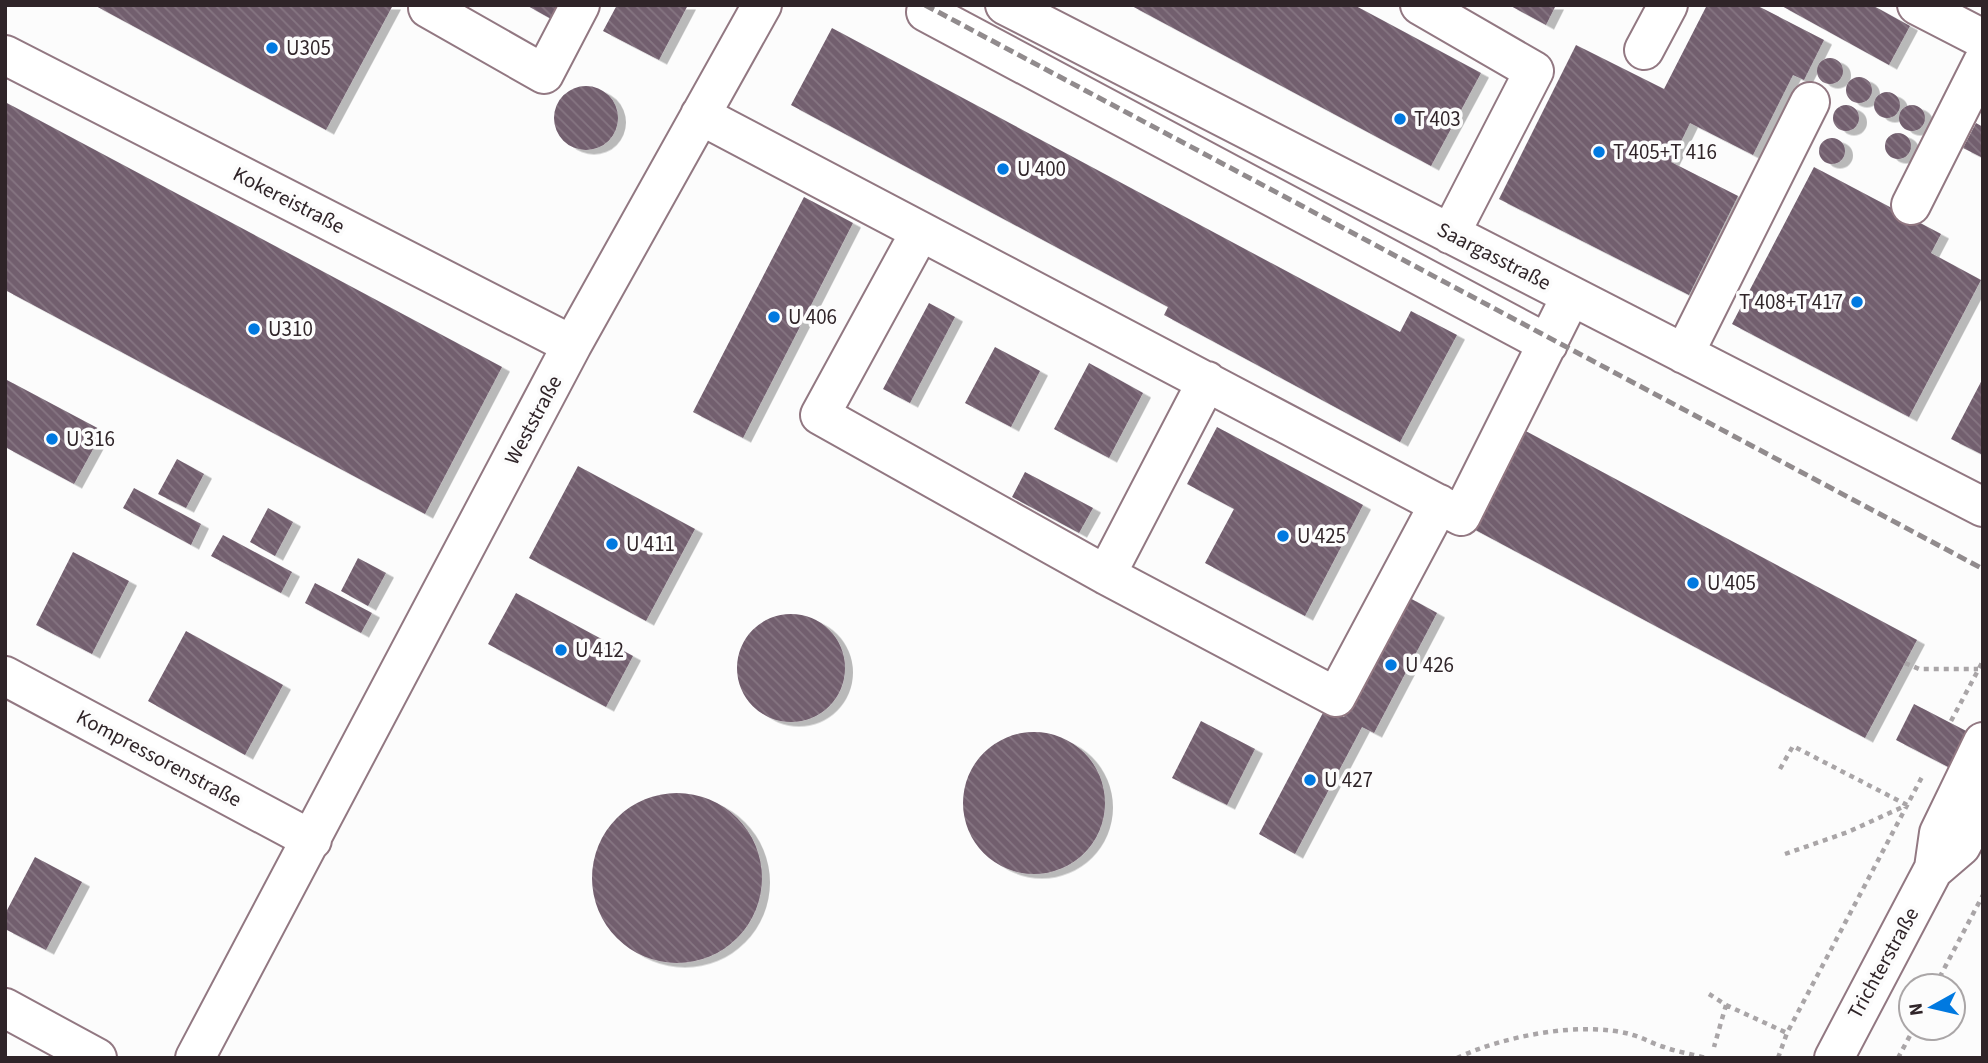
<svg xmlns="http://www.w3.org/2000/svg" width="1988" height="1063" font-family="'Source Sans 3',sans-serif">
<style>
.building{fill:url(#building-back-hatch);filter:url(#shadow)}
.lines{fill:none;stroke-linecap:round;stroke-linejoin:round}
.minor-casing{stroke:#927882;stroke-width:42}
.path{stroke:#a9a5a7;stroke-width:4.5;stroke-dasharray:5 5;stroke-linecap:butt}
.minor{stroke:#fff;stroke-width:38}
.rail{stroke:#918b8d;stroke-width:5;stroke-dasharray:10 5;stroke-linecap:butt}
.poi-dot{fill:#0079e0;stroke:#fcfcfc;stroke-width:2.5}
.labels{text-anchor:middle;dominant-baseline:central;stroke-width:7;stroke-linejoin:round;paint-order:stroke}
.poi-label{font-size:21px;fill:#2f2428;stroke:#fcfcfc;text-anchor:start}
.street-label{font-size:21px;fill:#2f2428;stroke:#fcfcfc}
</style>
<defs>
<pattern id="building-back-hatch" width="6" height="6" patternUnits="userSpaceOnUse" patternTransform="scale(1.75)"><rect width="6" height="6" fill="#725e6e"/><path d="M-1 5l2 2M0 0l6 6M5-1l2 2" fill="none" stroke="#867682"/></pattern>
<filter id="shadow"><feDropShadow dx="8" dy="4.5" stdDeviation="0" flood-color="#0004"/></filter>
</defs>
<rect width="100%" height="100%" fill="#fcfcfc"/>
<path class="building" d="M94,5H393L326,130Z
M526,5H561L553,20Z
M617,5H688L659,60L603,31Z
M1130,5H1354L1481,73L1431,166Z
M1509,5H1556L1546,25Z
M1707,5H1756L1824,40L1804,80L1793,75L1753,155L1690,123L1671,162L1738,196L1689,295L1499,199L1576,45L1664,89Z
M1780,5H1872L1910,26L1889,65Z
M832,28L1400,332L1411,311L1457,335L1400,442L1164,315L1168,307L791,105Z
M1817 71a13 13 0 1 1 26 0a13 13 0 1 1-26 0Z
M1846 90a13 13 0 1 1 26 0a13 13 0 1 1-26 0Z
M554 118a32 32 0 1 1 64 0a32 32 0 1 1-64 0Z
M1874 105a13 13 0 1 1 26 0a13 13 0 1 1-26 0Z
M5,102L502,367L425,514L5,290Z
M1899 118a13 13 0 1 1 26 0a13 13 0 1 1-26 0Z
M1833 118a13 13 0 1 1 26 0a13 13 0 1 1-26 0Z
M1976,123L1983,127V158L1963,148Z
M1885 146a13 13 0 1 1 26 0a13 13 0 1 1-26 0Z
M1819 151a13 13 0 1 1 26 0a13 13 0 1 1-26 0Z
M1814,167L1941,234L1931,253L1981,280L1909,417L1732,324Z
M804,197L853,223L743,438L693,412Z
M929,303L955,317L910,403L883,389Z
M995,347L1040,371L1011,427L965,403Z
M1089,363L1143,393L1109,458L1054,429Z
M1983,378V455L1951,439Z
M5,379L103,431L74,484L5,447Z
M1217,427L1363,505L1305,616L1205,563L1234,509L1187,484Z
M1520,428L1917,640L1865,738L1468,526Z
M177,459L204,474L186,508L158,494Z
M578,466L695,529L646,621L529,558Z
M1025,472L1093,508L1079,533L1012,497Z
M134,488L201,524L191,545L123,508Z
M268,508L293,522L275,556L250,542Z
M223,535L292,572L281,593L211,556Z
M73,552L129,581L92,654L36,625Z
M358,558L386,573L368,606L341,591Z
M315,583L372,613L361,633L305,603Z
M516,593L633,656L606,707L488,644Z
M1408,597L1437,613L1374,733L1362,727L1295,854L1259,834L1326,707L1344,717Z
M737 668a54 54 0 1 1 108 0a54 54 0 1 1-108 0Z
M186,631L283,685L245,755L148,701Z
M1914,704L1970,733L1952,769L1896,740Z
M1201,721L1255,749L1227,805L1172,778Z
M963 803a71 71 0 1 1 142 0a71 71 0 1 1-142 0Z
M592 878a85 85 0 1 1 170 0a85 85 0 1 1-170 0Z
M35,857L82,882L46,950L5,929V914Z"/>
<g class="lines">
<g class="minor-casing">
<path id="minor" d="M929,5L926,12L1548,344
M1005,5L1983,507
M1420,5L1534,71L1450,234
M1917,5L1983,39
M428,8L544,74L580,5
M1644,50L1668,5
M5,55L572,345
M700,115L1461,516L1571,296
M1911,205L1983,62
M920,232L820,415L1106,575L1336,697L1439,504
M1684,354L1810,102
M1106,575L1207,381
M5,676L312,840
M1934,868L1939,833L1983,742
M5,1008L97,1058
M195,1058L572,345L762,5
M1834,1058L1933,870L1961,846L1983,805"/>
</g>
<path class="path" d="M1905,663L1919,669H1978
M1951,721L1983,661
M1780,769L1793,746L1907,805
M1785,854L1848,832L1907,805
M1935,986L1983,895
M1709,994L1726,1005L1714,1047
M1726,1005L1787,1033
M1457,1058C1503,1036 1584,1020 1633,1035C1644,1038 1653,1044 1664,1047C1677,1052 1692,1054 1706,1058
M1778,1058L1787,1033L1923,775
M1898,1058L1914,1028"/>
<use href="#minor" class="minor"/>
<path class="rail" d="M925,5L1983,569"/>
</g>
<g class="poi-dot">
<circle cx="272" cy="48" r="7"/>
<circle cx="1400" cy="119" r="7"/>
<circle cx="1599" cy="152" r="7"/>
<circle cx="1003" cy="169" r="7"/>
<circle cx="1857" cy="302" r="7"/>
<circle cx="774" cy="317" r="7"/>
<circle cx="254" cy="329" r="7"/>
<circle cx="52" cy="439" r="7"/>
<circle cx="1283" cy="536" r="7"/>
<circle cx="612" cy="544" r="7"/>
<circle cx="1693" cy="583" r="7"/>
<circle cx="561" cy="650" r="7"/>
<circle cx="1391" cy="665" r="7"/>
<circle cx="1310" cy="780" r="7"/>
</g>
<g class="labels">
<g class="poi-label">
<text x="286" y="48">U305</text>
<text x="1414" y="119">T 403</text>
<text x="1613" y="152">T 405+T 416</text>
<text x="1017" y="169">U 400</text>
<text x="1843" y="302" text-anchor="end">T 408+T 417</text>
<text x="788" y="317">U 406</text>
<text x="268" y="329">U310</text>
<text x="66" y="439">U 316</text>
<text x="1297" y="536">U 425</text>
<text x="626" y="544">U 411</text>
<text x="1707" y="583">U 405</text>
<text x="575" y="650">U 412</text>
<text x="1405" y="665">U 426</text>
<text x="1324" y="780">U 427</text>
</g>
<g class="street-label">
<text transform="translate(289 200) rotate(27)">Kokereistraße</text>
<text transform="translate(1494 256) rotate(27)">Saargasstraße</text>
<text transform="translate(533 420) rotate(-62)">Weststraße</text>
<text transform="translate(159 758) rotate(28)">Kompressorenstraße</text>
<text transform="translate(1883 963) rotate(-61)">Trichterstraße</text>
</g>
</g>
<rect width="1988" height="1063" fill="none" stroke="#2f2428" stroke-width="14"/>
<g transform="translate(1932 1007) rotate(262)"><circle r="33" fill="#fcfcfc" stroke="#aaa6a7" stroke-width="2"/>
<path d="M0-5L12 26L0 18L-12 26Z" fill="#0079e0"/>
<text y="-10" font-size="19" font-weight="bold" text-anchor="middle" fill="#2f2428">N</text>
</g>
</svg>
